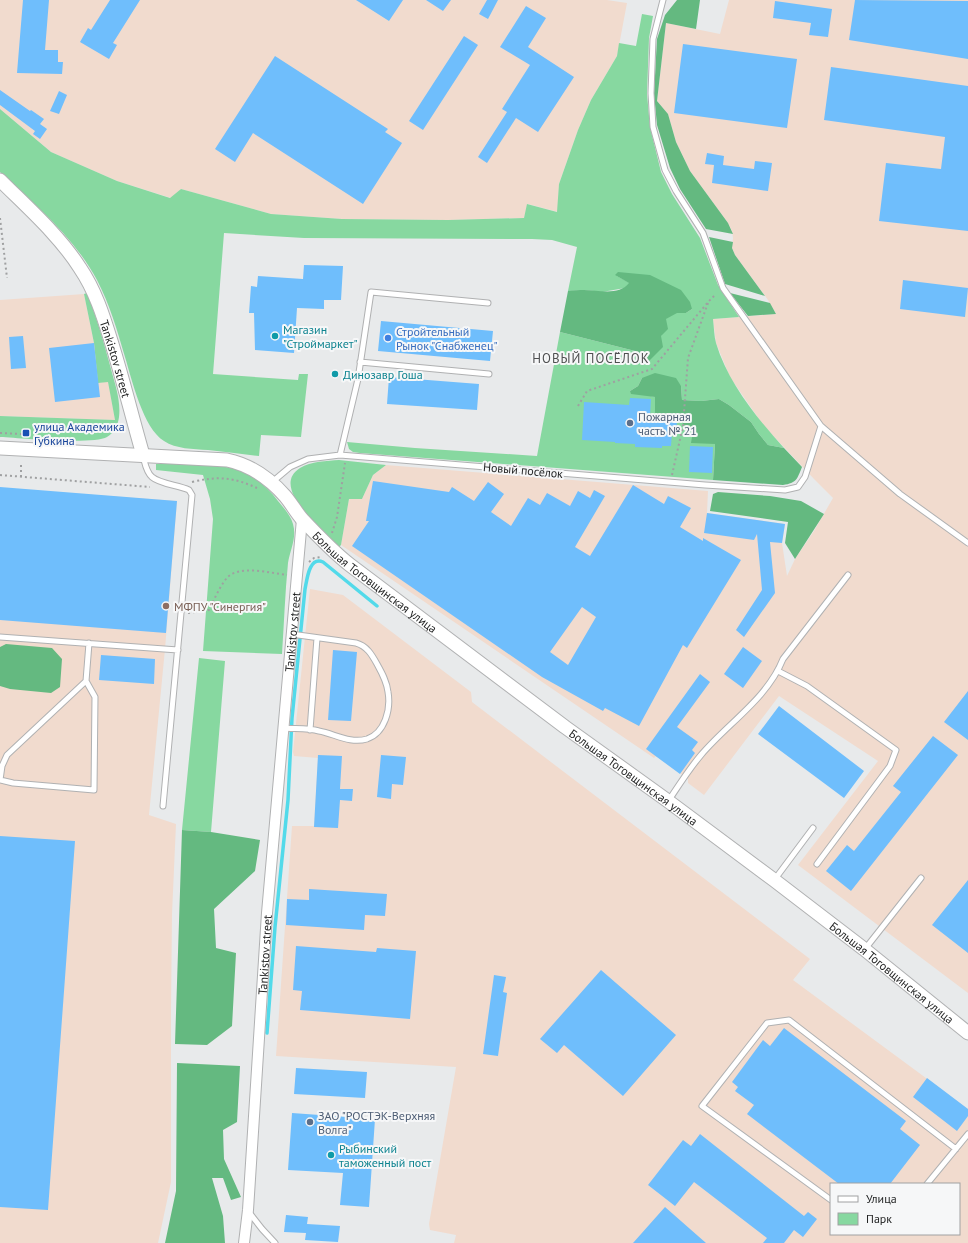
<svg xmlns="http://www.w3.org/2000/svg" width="968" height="1243" font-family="'PT Sans',sans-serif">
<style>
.industrial{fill:#f1dbce;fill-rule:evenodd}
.green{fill:#87d8a0}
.forest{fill:#64b980}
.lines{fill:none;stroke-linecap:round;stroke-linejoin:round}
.stream{stroke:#52daea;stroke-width:3.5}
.building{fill:#6fbefc;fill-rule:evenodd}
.service-casing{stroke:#b0b1b2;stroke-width:7}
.minor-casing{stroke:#b0b1b2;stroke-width:12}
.tertiary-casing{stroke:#b0b1b2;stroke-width:15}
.path{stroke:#9fa0a1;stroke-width:2;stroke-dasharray:2 3;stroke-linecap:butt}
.service{stroke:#fff;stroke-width:5}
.minor{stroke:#fff;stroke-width:10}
.tertiary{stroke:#fff;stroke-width:13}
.culture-dot{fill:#0f9aa8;stroke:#f6f7f8;stroke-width:1.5}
.shop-dot{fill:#3f7fe0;stroke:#f6f7f8;stroke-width:1.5}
.service-dot{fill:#5c6f8a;stroke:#f6f7f8;stroke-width:1.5}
.transit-dot{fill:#1a4fb4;stroke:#f6f7f8;stroke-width:1.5}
.education-dot{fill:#8d6e63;stroke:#f6f7f8;stroke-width:1.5}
.labels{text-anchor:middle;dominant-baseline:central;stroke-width:4;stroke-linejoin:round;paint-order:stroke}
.culture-label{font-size:12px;fill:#0d838f;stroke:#f6f7f8;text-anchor:start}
.shop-label{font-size:12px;fill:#366cbe;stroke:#f6f7f8;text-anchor:start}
.street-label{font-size:12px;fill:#1f2020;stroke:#f6f7f8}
.service-label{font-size:12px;fill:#4e5e75;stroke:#f6f7f8;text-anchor:start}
.transit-label{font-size:12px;fill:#164399;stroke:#f6f7f8;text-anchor:start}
.education-label{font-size:12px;fill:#785e54;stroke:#f6f7f8;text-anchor:start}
.neighbourhood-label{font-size:13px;letter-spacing:1px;fill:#4e4f50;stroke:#f6f7f8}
</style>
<rect width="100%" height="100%" fill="#e8eaeb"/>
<path class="industrial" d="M0,0H607L627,3L617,56L591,100L578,130L559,184L558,212L528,204L524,218L448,220L342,219L271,214L181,189L171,198L117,181L51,152L0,109Z
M729,0H968V993L798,865L878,761L779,696L704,795L688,783V779L656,756L654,758L341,545L349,499H362L373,475L386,465L708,491L707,513L785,524L782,543L787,576L795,559L814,531L833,498L814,479L763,425L730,377L716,343L713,319L776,314L768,300L735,255L732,248L733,238L732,231L728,223L690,171L676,142L668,114L657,101L666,23L720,34Z
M84,294L94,343L99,383L108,381L115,420L0,416V300Z
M0,488L177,501L165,649L149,815L176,824L172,914L171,1010V1182L158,1243H0Z
M310,589L343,595L471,692L472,702L810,959L793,980L968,1109V1243H454L456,1235L430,1230L429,1224L456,1067L276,1056L292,826H314L318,758L294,756L293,752ZM831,1184H959V1234H831Z"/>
<path class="green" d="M642,14L653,16L649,38L647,94L650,127L661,172L672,194L700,238L718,285L739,317L713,319C714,327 714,336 716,343C728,383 757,418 784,448L768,445L759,434L751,422L729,405L719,399L701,401L682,400L681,386L642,378L638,386L630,391L655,397L677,416L681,417L693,431L715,444L713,480L360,453L353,452L349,449L347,442L415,448L537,456L560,332L639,352L641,355V363L661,336L665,319L677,312L686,313L692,309L615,275L630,283L625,288L602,292L586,290L568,291L577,247L552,240L532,239L304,238L224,233L213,374L298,380L299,374H308L301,437L261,435L259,456C242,454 225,452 208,450C193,449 176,449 164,441C143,428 132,380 125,357C117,330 110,305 97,280C74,237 35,205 0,172V109L51,152L117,181L170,198L181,189L271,214L342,219L448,220L524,218L527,204L557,212L559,184L578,130L591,100L617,56L619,43L636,46Z
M87,293C97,318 104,343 111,369C115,384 121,401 119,417C118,425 114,433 107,437C93,445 20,438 0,437V416L115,420L108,382L98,383L94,343L84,294Z
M339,460L386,465L373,475L362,499H349L341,545L337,549C326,539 317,529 308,517C298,504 279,481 300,468C311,461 327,461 339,460Z
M156,464C178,464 228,463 247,473C259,480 270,490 278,501C284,508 291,516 293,524C297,538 290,550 288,563C285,593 284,624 282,654L203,651L213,519L210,499L203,475L156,470Z
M199,658L225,661L211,832L182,830Z"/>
<path class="forest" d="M677,0H700L696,29L666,23L657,101L668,114L676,142L690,171L728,223L733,234L706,229L680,189L670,168L657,125L654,94L657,39L665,15Z
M709,237L733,242L732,248L735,255L765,296L725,284Z
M618,272L650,275L681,290L690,302L692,309L686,313H677L666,319L668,329L661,336L663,347L646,364L641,363V355L639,352L560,332L568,291C573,290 579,290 584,290C599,290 619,296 629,283L615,275Z
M730,293L770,303L776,314L748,316Z
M655,373L676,378L681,386L682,400L701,401L719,399L729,405L751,422L759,434L768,445L784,448L802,467C797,479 797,483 783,485L713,480L715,444L691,443L693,431L684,428L681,417L655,414V397L631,394L630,391L638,386L642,378Z
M718,492L770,496L801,501L824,514L795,559L785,543L788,522L710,511L713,494Z
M6,644L52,648L62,659L60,687L51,693L10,689L0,686V647Z
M182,830L211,832L260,840L255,871L214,909L216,948L236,953L232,1026L207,1045L175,1044Z
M177,1063L240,1066L237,1122L223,1130L224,1159L241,1197L231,1200L223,1178H212L223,1216L225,1243H165L176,1191Z"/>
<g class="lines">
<path class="stream" d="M267,1033L275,927L288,800L292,718L305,589C307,580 309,556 323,562L377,606"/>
</g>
<path class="building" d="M23,0H49L45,50H58V62H63L62,74L17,73Z
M110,0H140L113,43L117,45L109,59L80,42L88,28L91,30Z
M356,0H403L389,21Z
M426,0H451L443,11Z
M487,0H498L488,19L479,14Z
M855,0L968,1V59L849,40Z
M775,1L832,9L828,37L809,35L811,23L773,18Z
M526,6L546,18L528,47L574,77L538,132L516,118L487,163L478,157L507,112L502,109L530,65L500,47Z
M464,36L478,45L423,130L409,121Z
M683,44L797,59L787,128L674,113Z
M275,56L388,129L385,132L402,143L363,204L253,133L235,162L215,149Z
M831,67L968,86V231L879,221L886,163L941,169L945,137L824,120Z
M0,90L30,111L31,110L44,119L40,124L47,129L40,139L33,134L35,131L0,105Z
M59,91L67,95L59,114L50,111Z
M707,153L724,156L723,165L754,169L755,161L772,163L768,191L712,183L714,165L705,164Z
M304,265L343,266L341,300H324V309L297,308L294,353L255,350L254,313H249L251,286L257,287L258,276L303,279Z
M903,280L968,288L965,317L900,309Z
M381,321L493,331L490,361L378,351Z
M23,336L26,368L11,369L9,337Z
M94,343L100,397L55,402L49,348Z
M389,377L479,384L477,410L387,404Z
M630,398L651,399L650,416L673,417V422H677L676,433L672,432L671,446H662V448L635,447V444L615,443V442L582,440L584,402L629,405Z
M690,446L713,447L712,473L689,472Z
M373,481L449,492L452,487L474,501L488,482L504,494L491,512L511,526L528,498L540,505L547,493L570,506L578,491L590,498L594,490L605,496L575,547L590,556L633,485L664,504L668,496L691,508L680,527L703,541V538L741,560L687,648L683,645L639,726L605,708L603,711L542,677L352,546L369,521H366ZM582,607L596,617L568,665L550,652Z
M0,487L177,501L166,633L0,620Z
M707,513L785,524L782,543L770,542L775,593L744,637L736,630L762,590L757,534L754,540L704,533Z
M743,647L762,661L743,688L724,674Z
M333,650L357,652L351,721L328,720Z
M101,655L155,659L154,684L99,680Z
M700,674L710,682L677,727L698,742L692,750L695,753L680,774L646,749Z
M968,691V740L944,722Z
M779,706L864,771L844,798L758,734Z
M933,736L958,755L851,891L826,871L847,845L854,851L901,792L893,786Z
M318,755L342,756L340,789H353L352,801L340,800L338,828L314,827Z
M381,755L406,757L403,785L392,784L391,799L377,797Z
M0,836L75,841L48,1210L0,1207Z
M968,880V953L932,925Z
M309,889L387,894L385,916L365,915L364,930L286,925L287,899L309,900Z
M296,946L376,952L377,948L416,951L410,1019L300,1010L302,991L293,990Z
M601,970L676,1035L623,1096L564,1045L557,1053L540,1039Z
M494,975L506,977L503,992L507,993L498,1056L483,1054Z
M784,1028L906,1121L900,1129L920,1145L890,1184H839L747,1114L754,1105L735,1091L738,1087L732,1082L763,1040L770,1046Z
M296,1068L367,1072L365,1098L294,1094Z
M927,1078L968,1109V1116L957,1131L913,1097Z
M292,1113L375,1119L369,1207L340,1205L343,1173L288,1170Z
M700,1134L804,1216L808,1212L817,1219L803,1237L794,1230L784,1243H763L767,1238L694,1182L675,1206L648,1185L683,1140L691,1146Z
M665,1207L706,1243H633Z
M286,1215L308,1217L307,1224L340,1226L338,1242L305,1240L306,1233L284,1232Z"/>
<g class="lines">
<g class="service-casing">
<path id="service" d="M663,0L653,39L651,93L653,127L665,170L676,191L703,233L723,288L821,426L900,494L968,543
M360,362L489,374
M340,455L358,379L371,292L488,303
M143,456C145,463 146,472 152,477C160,484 178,485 189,490L192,495L163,806
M271,483L290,467L308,459L340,455L705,485L785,490L798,487L805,477L821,426
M0,637L178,650
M778,671L807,686L896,750L890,766L817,864
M283,728C295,729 308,728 319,731C335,734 350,744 367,739C385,733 391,709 388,692C387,682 382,673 377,664C372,655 367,646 356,643L291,634
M310,730L317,638
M0,780L13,783L94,790L95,697L86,681L89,643
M0,780L2,766L7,755L86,681
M669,800C679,785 689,769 701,755C728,723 767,699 783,659L848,575
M775,879L813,828
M865,949L921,878
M927,1184L968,1134
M831,1200L702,1106L767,1023L789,1020L956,1149
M248,1211L262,1229L275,1243"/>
</g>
<g class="minor-casing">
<g id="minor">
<path id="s1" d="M244,1243L248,1210L267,913L302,519"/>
</g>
</g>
<g class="tertiary-casing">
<g id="tertiary">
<path id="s2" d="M0,180C28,208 59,235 80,268C95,290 103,315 111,341C123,379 132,417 143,455"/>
<path id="s3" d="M0,448L227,460C251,465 269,478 285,496C291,503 296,512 302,519C317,535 332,551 350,565L565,727L668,801L774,880L864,949L968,1033"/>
</g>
</g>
<path class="path" d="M0,218L7,278
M578,406L587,391L652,369L709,301L716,294
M0,433L22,434V437
M0,475L150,487
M672,475L683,426L688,358L708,303
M21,477V462
M192,482C217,476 233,477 257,488
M332,533L337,517L345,463
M309,562L314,558L321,557
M188,613L209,610C214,600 219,588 226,579C237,564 271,573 287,575"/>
<use href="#service" class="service"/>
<use href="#minor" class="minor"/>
<use href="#tertiary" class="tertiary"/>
</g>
<g class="culture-dot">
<circle cx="275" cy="336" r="4"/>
<circle cx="335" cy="374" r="4"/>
<circle cx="331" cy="1155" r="4"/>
</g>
<circle class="shop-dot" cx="388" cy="338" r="4"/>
<g class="service-dot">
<circle cx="630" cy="423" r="4"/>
<circle cx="310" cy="1122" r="4"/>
</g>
<rect class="transit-dot" x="22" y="429" width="8" height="8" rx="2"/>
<circle class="education-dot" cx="166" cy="606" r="4"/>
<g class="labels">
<g class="culture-label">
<text x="283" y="329">Магазин<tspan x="283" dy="14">"Строймаркет"</tspan></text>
<text x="343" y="374">Динозавр Гоша</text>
<text x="339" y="1148">Рыбинский<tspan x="339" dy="14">таможенный пост</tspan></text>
</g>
<g class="shop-label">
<text x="396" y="331">Стройтельный<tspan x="396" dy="14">Рынок "Снабженец"</tspan></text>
</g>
<g class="street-label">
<text stroke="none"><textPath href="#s2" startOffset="217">Tankistov street</textPath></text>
<text transform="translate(523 470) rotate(5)">Новый посёлок</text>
<text stroke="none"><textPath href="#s3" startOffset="422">Большая Тоговщинская улица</textPath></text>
<text stroke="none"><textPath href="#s1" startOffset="613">Tankistov street</textPath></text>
<text stroke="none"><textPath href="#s3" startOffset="746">Большая Тоговщинская улица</textPath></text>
<text stroke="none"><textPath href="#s1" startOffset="289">Tankistov street</textPath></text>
<text stroke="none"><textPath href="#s3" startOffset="1070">Большая Тоговщинская улица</textPath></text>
</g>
<g class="service-label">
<text x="638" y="416">Пожарная<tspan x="638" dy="14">часть № 21</tspan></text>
<text x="318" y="1115">ЗАО "РОСТЭК-Верхняя<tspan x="318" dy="14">Волга"</tspan></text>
</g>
<g class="transit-label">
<text x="34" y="426">улица Академика<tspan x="34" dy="14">Губкина</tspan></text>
</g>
<g class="education-label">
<text x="174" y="606">МФПУ "Синергия"</text>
</g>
<g class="neighbourhood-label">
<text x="591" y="358">НОВЫЙ ПОСЁЛОК</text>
</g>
</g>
<rect x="830" y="1183" width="130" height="52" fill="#f6f7f8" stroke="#a0a1a2"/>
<rect x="838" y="1196" width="20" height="6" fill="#ffffff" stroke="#a0a1a2"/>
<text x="866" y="1203" font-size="12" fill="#1f2020">Улица</text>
<rect x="838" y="1213" width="20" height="12" fill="#87d8a0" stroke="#a0a1a2"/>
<text x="866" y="1223" font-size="12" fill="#1f2020">Парк</text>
</svg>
